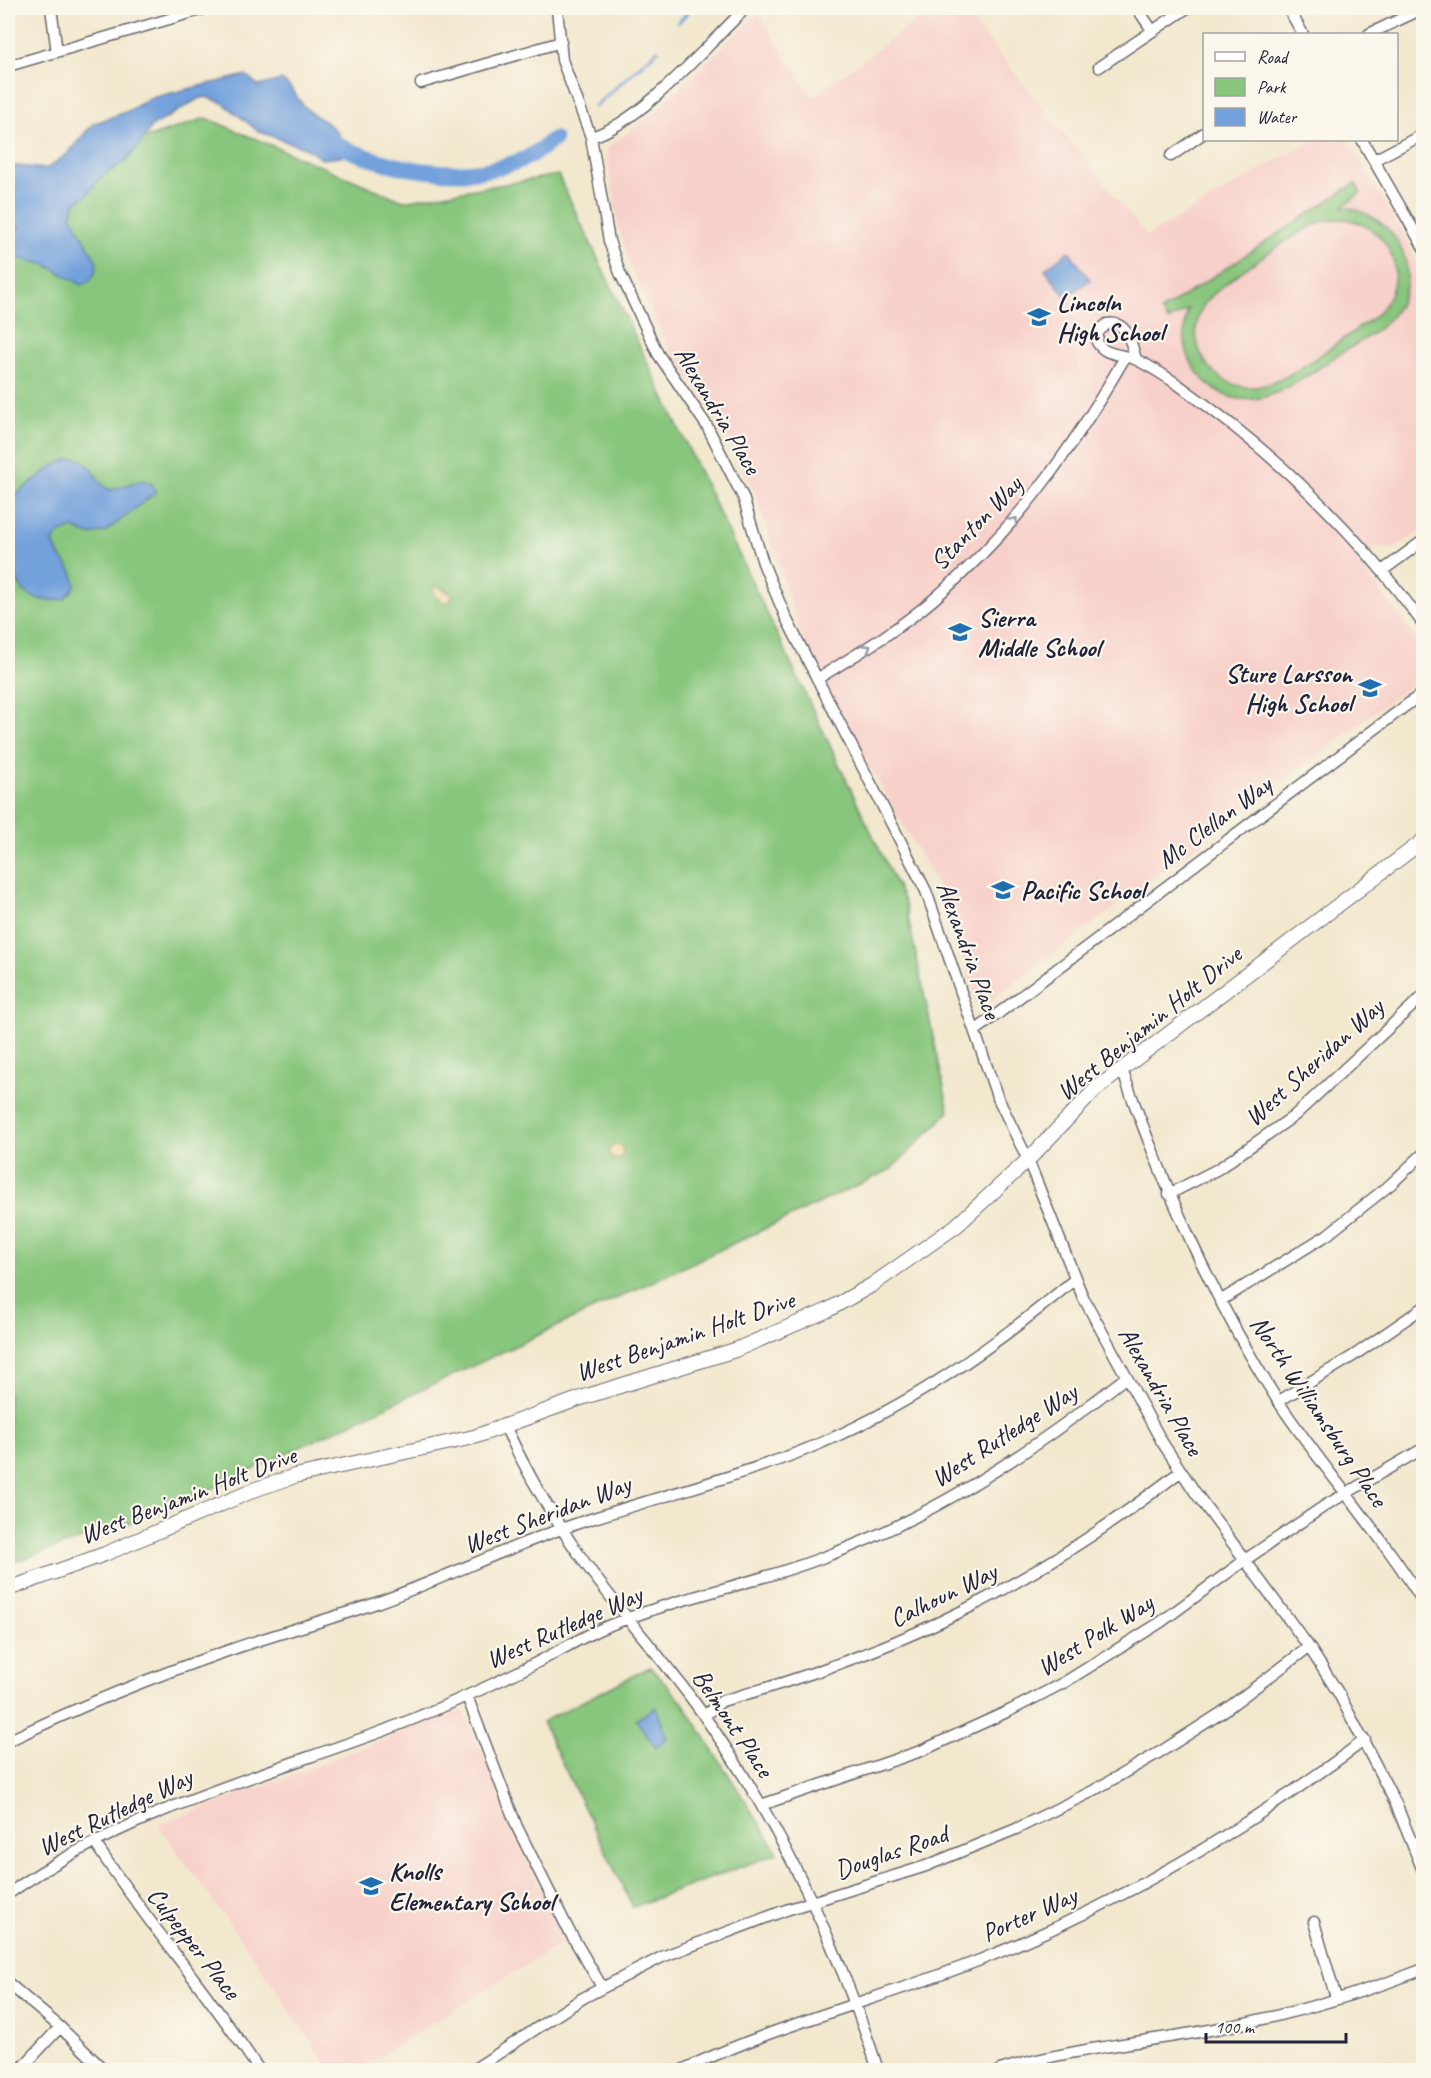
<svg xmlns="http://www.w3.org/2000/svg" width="1431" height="2078" font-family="Caveat,sans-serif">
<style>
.built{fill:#f7d0c9}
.green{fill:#88c67d;stroke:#55745c;stroke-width:1.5;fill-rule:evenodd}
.sand{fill:#eeda9e;stroke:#887e6c;stroke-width:1.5}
.water{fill:#73a1dc;stroke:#4a628c;stroke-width:1.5}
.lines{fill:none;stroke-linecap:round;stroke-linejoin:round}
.stream{stroke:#73a1dc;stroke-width:3}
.river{stroke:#73a1dc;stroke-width:16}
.minor-casing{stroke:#6b676e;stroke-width:13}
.major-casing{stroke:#6b676e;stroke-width:16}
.minor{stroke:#fff;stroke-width:10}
.major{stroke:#fff;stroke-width:14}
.oneway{stroke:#9c9ca7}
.labels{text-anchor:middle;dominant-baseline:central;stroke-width:4.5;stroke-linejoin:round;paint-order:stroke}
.poi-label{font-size:26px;font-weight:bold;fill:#22223b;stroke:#fbf7ec;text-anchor:start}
.street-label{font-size:26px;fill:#22223b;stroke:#fbf7ec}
</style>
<rect width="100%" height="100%" fill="#fbf7ec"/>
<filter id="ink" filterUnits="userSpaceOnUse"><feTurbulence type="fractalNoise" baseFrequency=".0167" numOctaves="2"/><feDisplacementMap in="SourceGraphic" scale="12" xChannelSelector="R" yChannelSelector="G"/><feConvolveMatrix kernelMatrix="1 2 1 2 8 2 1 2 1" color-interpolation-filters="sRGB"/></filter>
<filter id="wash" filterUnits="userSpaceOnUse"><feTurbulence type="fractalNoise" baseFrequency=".008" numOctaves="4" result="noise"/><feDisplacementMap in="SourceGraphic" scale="24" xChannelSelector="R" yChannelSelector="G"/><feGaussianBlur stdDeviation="1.35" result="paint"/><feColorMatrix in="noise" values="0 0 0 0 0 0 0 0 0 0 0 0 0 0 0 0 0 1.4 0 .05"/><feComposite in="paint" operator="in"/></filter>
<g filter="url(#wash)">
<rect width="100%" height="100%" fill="#f2e8ce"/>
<path class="built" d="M934,8H962L1147,236L1312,140H1348L1411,248L1423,281V530L1394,549L1377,546L1358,562L1423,648V676L986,1004L977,999L935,881L808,657L756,495L714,412L671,353L631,268L618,225L607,149L656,111L758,13L812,97Z
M451,1711L463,1712L483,1754L512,1831L566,1940L358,2070H330L256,1960L158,1825L334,1759Z"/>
<path class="green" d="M206,118L403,201L558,175L905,903L949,1112L890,1170L164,1511L8,1564V184Z
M1355,183L1361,193L1342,207C1393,212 1428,270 1393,314C1380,332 1357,343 1338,355C1298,382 1245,427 1201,377C1184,358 1181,333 1188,309L1168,321L1161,311ZM1346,219C1398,230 1412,287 1370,320C1344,337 1293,378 1266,385C1221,398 1181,350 1202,308C1212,288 1297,232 1319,223C1328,219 1336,219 1346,219Z
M650,1667L683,1703L778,1853L633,1907L542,1722Z"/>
<path class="sand" d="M435,585L452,594L451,601L445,603L437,598L433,591Z
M609 1152a7 7 0 1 1 14 0a7 7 0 1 1-14 0Z"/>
<path class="water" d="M246,75L259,86L281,80C294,87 296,99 306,108C323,124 341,124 345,153L341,157L322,159L307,149L258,131L223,103L206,97L198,99L151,127L144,139L127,160L101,177L87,195L75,203L71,215L97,262C96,274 93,280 82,285L47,265L8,256V228H20L8,210V165L46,169L67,154L93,124L128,111L151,98Z
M1069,251L1090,280L1066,297L1045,269Z
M76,458C96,463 94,483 110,490L143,480L152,484L156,492L105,532L89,535L73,528L58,534L53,541C57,560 75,565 75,586L65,599C40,603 18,598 15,569C14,560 14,553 8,547V498C33,488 47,461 76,458Z
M656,1707L667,1738L656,1748L636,1720Z"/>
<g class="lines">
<path class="stream" d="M678,23L691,8
M594,107L658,50"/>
<path class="river" d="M325,139C384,169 461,186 524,159C535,155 545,145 554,139"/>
</g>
</g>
<g filter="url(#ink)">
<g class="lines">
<g class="minor-casing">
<path id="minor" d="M51,8L57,52
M557,8L562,60L591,137L609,241L620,273L658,354L707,426L743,497L763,563L786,618L926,891L997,1096L1028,1160L1082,1295L1162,1442L1195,1492L1309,1647L1339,1694L1396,1804L1424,1873
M1137,8L1152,30
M1288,8L1303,34
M1369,34L1424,8
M8,66L207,8
M1099,67L1187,8
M421,83L561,42
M591,137C642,122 706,46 746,8
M1362,140L1424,248
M1171,156L1204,133
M1374,160L1424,134
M1136,359C1131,344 1128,320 1107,324L1098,332L1097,342C1105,357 1123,353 1137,360C1151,367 1167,377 1180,386C1277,455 1354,529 1424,625
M1382,571L1424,540
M817,679C857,654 898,630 934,599C1016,529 1072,450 1125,357
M975,1031L1424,692
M1122,1070C1164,1186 1211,1297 1278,1401C1324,1470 1380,1532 1424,1603
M1169,1194L1218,1169L1294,1116L1424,995
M1220,1301L1327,1235L1391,1184L1424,1153
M1279,1401L1353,1356L1424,1307
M505,1426C528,1476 556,1523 588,1567C624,1617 667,1663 702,1713C780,1823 837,1943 878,2070
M467,1696L517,1827L568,1929L602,1987
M704,1716L722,1701C902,1651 1033,1586 1181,1471
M8,1741C80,1706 154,1676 230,1650C279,1633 328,1620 376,1603C441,1580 503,1549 567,1527C645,1500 726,1481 802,1451C904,1410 992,1349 1075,1279
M761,1805L921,1751L1011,1710L1065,1682L1161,1622L1245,1560L1326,1505L1424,1448
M95,1843C146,1922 208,1991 259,2070
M8,1894C121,1814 254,1778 383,1731C435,1711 486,1688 536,1663C558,1652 580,1638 603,1628C671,1599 746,1586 816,1560C930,1519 1030,1453 1125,1378
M1314,1922L1336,1998
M8,1983L60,2027L104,2070
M20,2070L60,2027
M473,2070L583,1998L662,1957L786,1910L926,1866L1016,1829L1091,1792L1165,1749L1221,1713L1309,1647
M682,2070C778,2024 881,1999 980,1960C1123,1903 1242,1831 1365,1740
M1000,2070C1068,2049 1140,2043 1210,2030C1282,2017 1355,1996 1424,1969"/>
</g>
<g class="major-casing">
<path id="major" d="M8,1589L105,1554L259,1488L295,1476L474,1437L581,1398L735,1350L826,1311L872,1285L956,1226L1028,1160L1096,1089L1424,840"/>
</g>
<use href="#minor" class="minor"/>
<use href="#major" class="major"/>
</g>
<defs><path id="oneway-chevron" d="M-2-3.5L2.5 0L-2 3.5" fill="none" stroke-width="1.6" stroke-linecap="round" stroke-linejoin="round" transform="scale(1.5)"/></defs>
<g class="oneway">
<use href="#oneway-chevron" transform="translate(1014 521) rotate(-47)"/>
<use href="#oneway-chevron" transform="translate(867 648) rotate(-33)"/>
</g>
</g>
<defs>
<g id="school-bare" transform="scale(1.8)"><path d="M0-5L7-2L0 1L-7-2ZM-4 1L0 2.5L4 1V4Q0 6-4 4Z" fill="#1f6fb2" stroke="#fbf7ec" stroke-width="2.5" paint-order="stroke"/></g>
</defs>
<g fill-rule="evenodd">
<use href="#school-bare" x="1039" y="317"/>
<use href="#school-bare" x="960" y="632"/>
<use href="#school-bare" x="1370" y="688"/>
<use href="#school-bare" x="1003" y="890"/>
<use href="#school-bare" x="371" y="1886"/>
</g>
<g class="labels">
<g class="poi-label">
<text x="1057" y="302">Lincoln<tspan x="1057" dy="30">High School</tspan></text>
<text x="978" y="617">Sierra<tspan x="978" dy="30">Middle School</tspan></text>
<text x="1352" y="673" text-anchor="end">Sture Larsson<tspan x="1352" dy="30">High School</tspan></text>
<text x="1021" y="890">Pacific School</text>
<text x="389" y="1871">Knolls<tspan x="389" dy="30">Elementary School</tspan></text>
</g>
<g class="street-label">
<text transform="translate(718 410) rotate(59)">Alexandria Place</text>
<text transform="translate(976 523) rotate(-46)">Stanton Way</text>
<text transform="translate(1214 822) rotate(-37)">Mc Clellan Way</text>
<text transform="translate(969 950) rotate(70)">Alexandria Place</text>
<text transform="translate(1149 1023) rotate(-39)">West Benjamin Holt Drive</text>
<text transform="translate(1314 1062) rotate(-42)">West Sheridan Way</text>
<text transform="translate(685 1336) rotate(-19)">West Benjamin Holt Drive</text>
<text transform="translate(1161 1391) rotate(60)">Alexandria Place</text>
<text transform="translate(1319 1411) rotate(56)">North Williamsburg Place</text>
<text transform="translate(1004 1435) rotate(-33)">West Rutledge Way</text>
<text transform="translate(188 1495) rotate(-21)">West Benjamin Holt Drive</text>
<text transform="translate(547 1514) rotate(-21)">West Sheridan Way</text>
<text transform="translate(943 1595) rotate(-26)">Calhoun Way</text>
<text transform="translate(564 1627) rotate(-24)">West Rutledge Way</text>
<text transform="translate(1095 1635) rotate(-32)">West Polk Way</text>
<text transform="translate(733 1723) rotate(56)">Belmont Place</text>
<text transform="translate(115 1812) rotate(-26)">West Rutledge Way</text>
<text transform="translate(891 1852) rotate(-19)">Douglas Road</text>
<text transform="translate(1029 1914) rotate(-24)">Porter Way</text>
<text transform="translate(194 1943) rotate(52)">Culpepper Place</text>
</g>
</g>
<rect width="1431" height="2078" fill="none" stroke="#fbf7ec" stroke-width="30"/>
<rect x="1203" y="33" width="195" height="108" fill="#fbf7ec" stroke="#a4a2a5" stroke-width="1.5"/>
<rect x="1215" y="52" width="30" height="9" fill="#ffffff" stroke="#a4a2a5" stroke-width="1.5"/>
<text x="1257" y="63" font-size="18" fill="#22223b">Road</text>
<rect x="1215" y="78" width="30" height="18" fill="#88c67d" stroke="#a4a2a5" stroke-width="1.5"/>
<text x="1257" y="93" font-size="18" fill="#22223b">Park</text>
<rect x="1215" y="108" width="30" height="18" fill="#73a1dc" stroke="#a4a2a5" stroke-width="1.5"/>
<text x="1257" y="123" font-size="18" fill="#22223b">Water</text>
<path d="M1206 2033v9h140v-9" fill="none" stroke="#22223b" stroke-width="3"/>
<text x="1215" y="2033" font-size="18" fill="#22223b" stroke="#fbf7ec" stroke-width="4.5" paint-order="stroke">100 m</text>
</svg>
